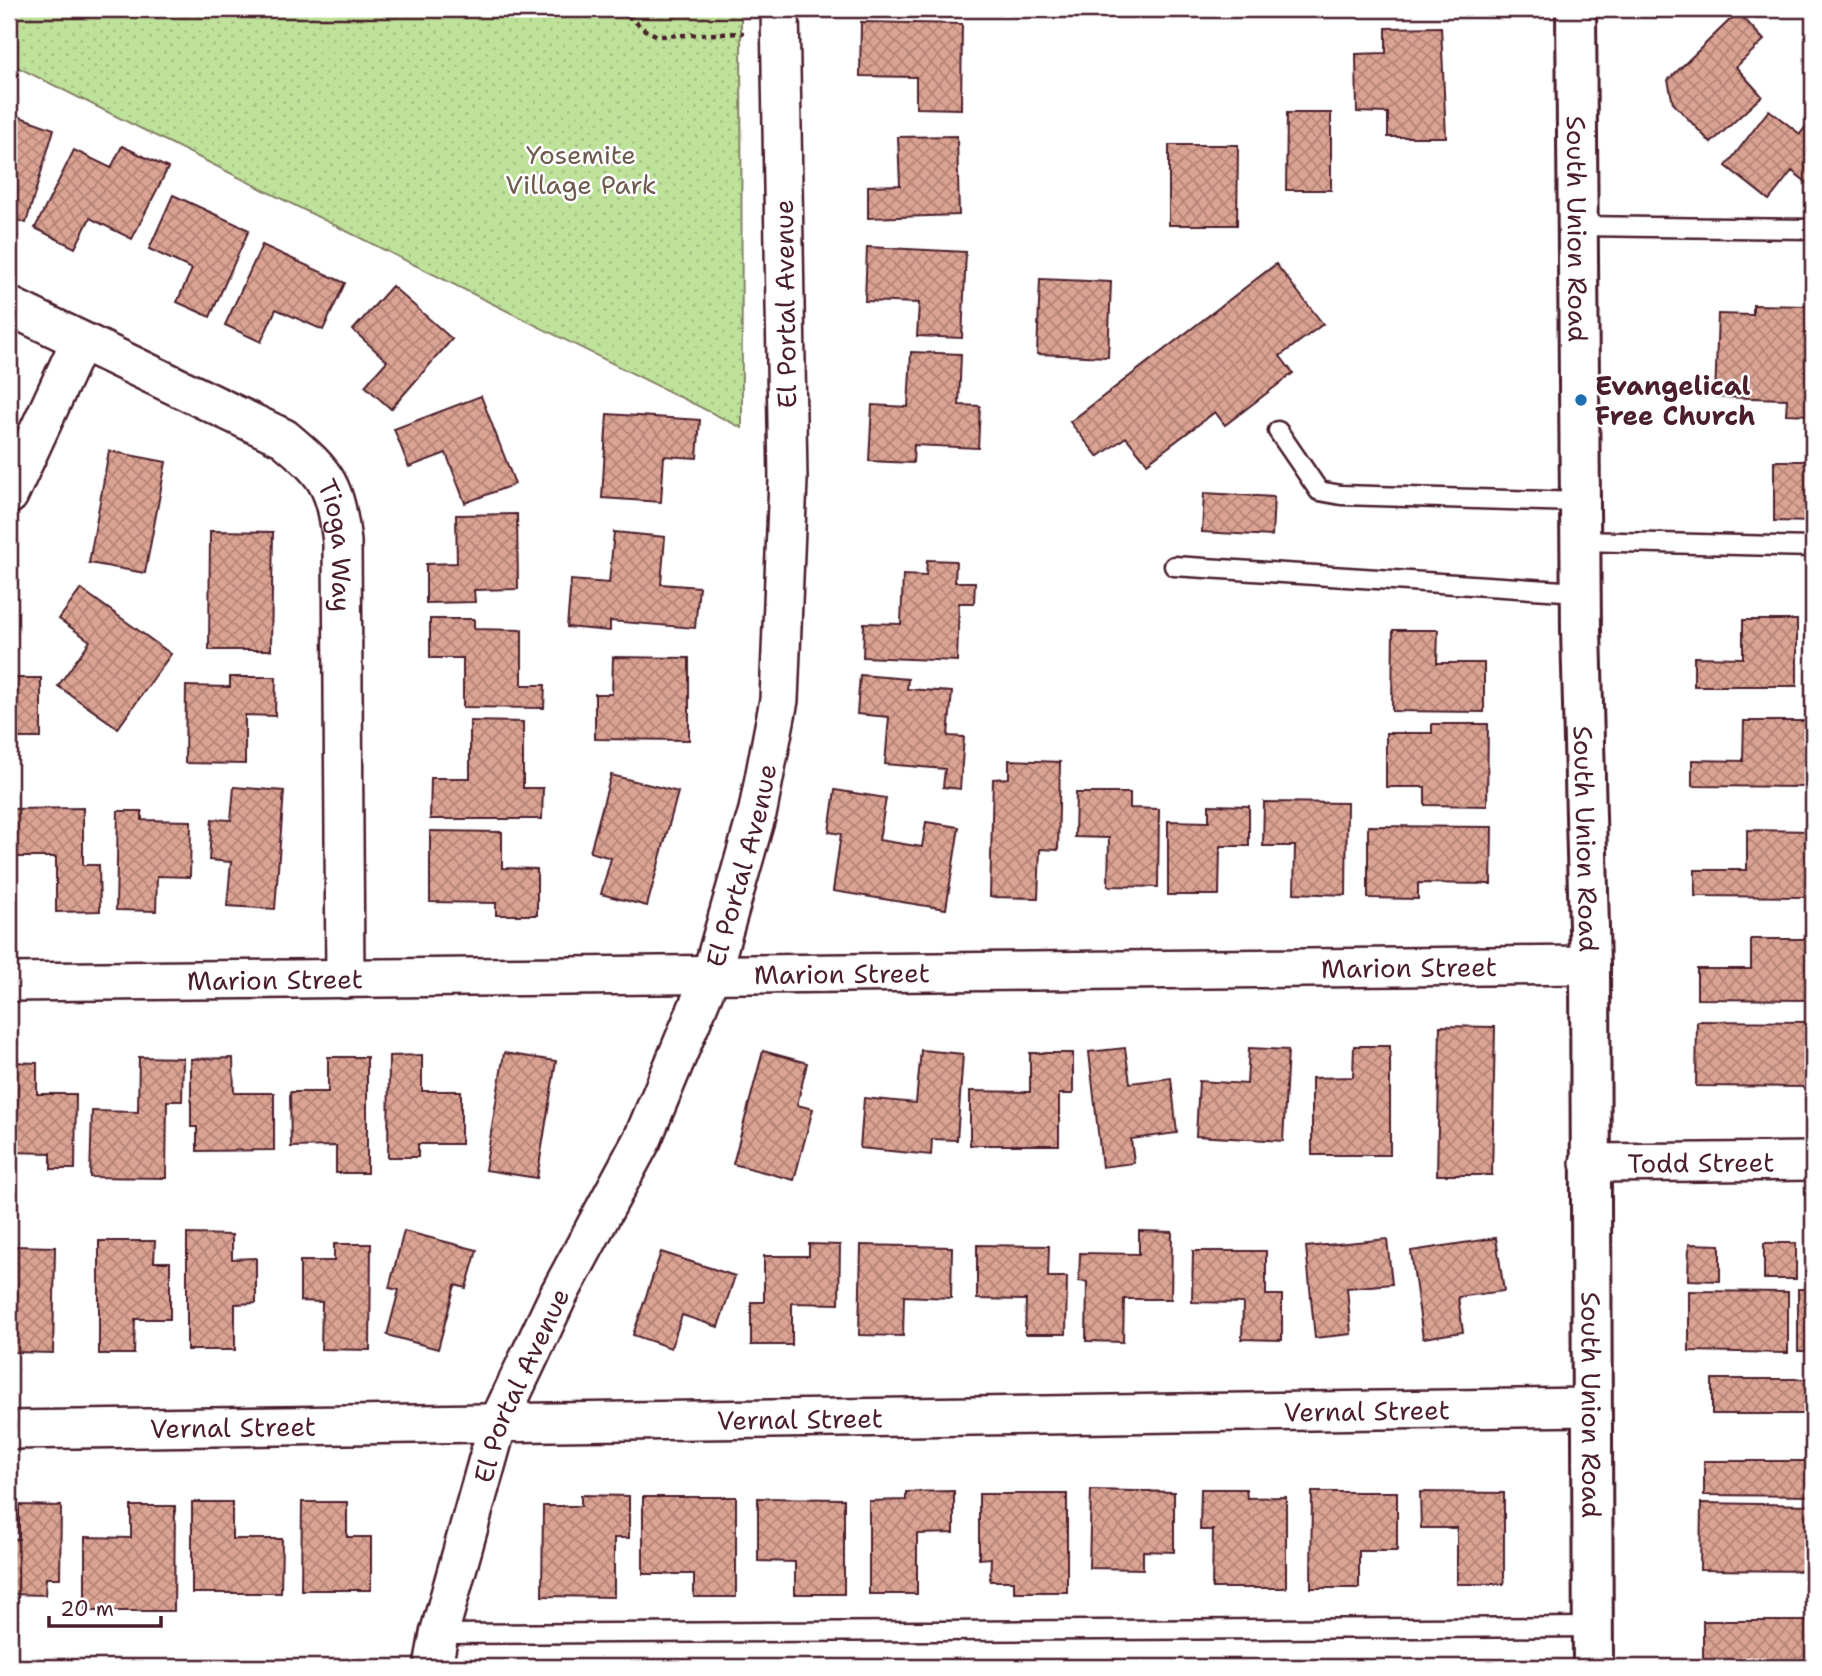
<svg xmlns="http://www.w3.org/2000/svg" width="1822" height="1676" font-family="'Shantell Sans',sans-serif">
<style>
.grass{fill:url(#grass-dots);stroke:#848063;stroke-width:2}
.building{fill:url(#building-cross-hatch);stroke:#4a1f2b;stroke-width:2}
.lines{fill:none;stroke-linecap:round;stroke-linejoin:round}
.lane-casing{stroke:#4a1f2b;stroke-width:23}
.street-casing{stroke:#4a1f2b;stroke-width:42}
.secondary-casing{stroke:#4a1f2b;stroke-width:44}
.path{stroke:#4a1f2b;stroke-width:4.5;stroke-dasharray:5 5;stroke-linecap:butt}
.lane{stroke:#fff;stroke-width:18}
.street{stroke:#fff;stroke-width:37}
.secondary{stroke:#fff;stroke-width:38}
.poi-dot{fill:#1f6fb2;stroke:#fff;stroke-width:2.5}
.labels{text-anchor:middle;dominant-baseline:central;stroke-width:5;stroke-linejoin:round;paint-order:stroke}
.park-label{font-size:26px;fill:#6d5a4d;stroke:#fff}
.street-label{font-size:26px;fill:#4a1f2b;stroke:#fff}
.poi-label{font-size:26px;font-weight:bold;fill:#4a1f2b;stroke:#fff;text-anchor:start}
</style>
<defs>
<pattern id="grass-dots" width="8" height="8" patternUnits="userSpaceOnUse" patternTransform="scale(1.75)"><rect width="8" height="8" fill="#bfe29b"/><path d="M2 2h.1M6 6h.1" fill="none" stroke="#a6c186" stroke-width="1.8" stroke-linecap="round"/></pattern>
<pattern id="building-cross-hatch" width="8" height="8" patternUnits="userSpaceOnUse" patternTransform="scale(1.75)"><rect width="8" height="8" fill="#dba393"/><path d="M0 0l8 8M0 8l8-8" fill="none" stroke="#b48478"/></pattern>
</defs>
<rect width="100%" height="100%" fill="#fff"/>
<filter id="ink" filterUnits="userSpaceOnUse"><feTurbulence type="fractalNoise" baseFrequency=".0143" numOctaves="2"/><feDisplacementMap in="SourceGraphic" scale="14" xChannelSelector="R" yChannelSelector="G"/><feConvolveMatrix kernelMatrix="1 2 1 2 8 2 1 2 1" color-interpolation-filters="sRGB"/></filter>
<g filter="url(#ink)">
<path class="grass" d="M9,9H741L742,428L9,63Z"/>
<path class="building" d="M1738,12L1764,40L1736,67L1762,96L1711,143L1673,103L1668,80Z
M861,22L962,24L961,109L916,108V77L860,76Z
M1441,27L1446,137H1388V113L1357,112L1356,54L1386,53V28Z
M1769,110L1800,134L1813,117V179L1809,184L1792,171L1769,200L1726,166Z
M9,113L54,129L26,223L9,217Z
M1287,113H1331V190H1286Z
M957,136L959,215L868,218V186L900,185L898,137Z
M1169,145H1238L1237,225H1169Z
M122,146L168,168L132,239L90,218L75,248L35,228L74,150L111,168Z
M173,195L249,230L210,317L177,302L192,269L149,249Z
M262,245L345,283L323,330L276,309L261,342L225,325Z
M867,247L966,252L962,338L917,336L919,303L865,301Z
M1276,264L1323,324L1280,356L1293,373L1225,425L1215,412L1147,463L1126,437L1098,457L1070,422Z
M1040,279L1111,282L1108,357L1037,354Z
M392,286L452,339L391,409L365,386L387,361L353,330Z
M1753,305L1808,306L1807,317H1813V415L1786,414L1787,399L1715,397L1718,314L1753,315Z
M911,352L961,354L959,405L980,406L978,448L914,445L913,463L869,461L872,405L908,407Z
M481,396L515,484L465,503L446,453L409,467L394,429Z
M607,414L700,420L697,458L664,456L661,502L602,498Z
M109,451L166,462L145,573L89,563Z
M1774,461H1813V522L1774,521Z
M1204,493L1274,497L1272,536L1202,532Z
M517,514L518,589L474,590L475,602L426,603V564L457,563L456,515Z
M210,531L273,532L271,650H209Z
M614,532L665,537L661,584L699,587L695,628L610,621V631L567,627L571,580L609,583Z
M927,560L956,561L955,582H975L974,603H959L957,661L863,657L864,623L901,624L903,575L926,576Z
M81,589L171,654L118,728L58,686L90,641L59,619Z
M430,619H474V629L522,630V685H545L544,708L463,707V658H430Z
M1743,620H1797V686H1694V657L1743,658Z
M1393,630H1438L1437,663H1484V712L1392,711Z
M613,657L689,658V740L595,739V694H612Z
M860,675L908,679L907,689L952,692L948,736L964,737L960,789L943,787L945,769L885,764L889,717L857,714Z
M230,677H276L275,716L245,715V764L185,763L186,686L230,687Z
M9,678H41V738H9Z
M470,721L523,722V788H543L542,819H430L431,778H470Z
M1744,721H1808V787L1692,786V760L1743,761Z
M1432,724H1488L1487,806L1425,805V787H1386V733H1432Z
M1009,760L1060,762L1058,850L1040,849L1038,898L990,897L993,779L1009,778Z
M611,775L678,792L647,906L601,894L611,858L590,852Z
M234,787L284,791L275,909L227,906L231,862L209,860L212,819L231,820Z
M835,790L886,798L879,840L922,847L926,822L959,827L946,909L833,891L841,834L829,832Z
M1076,793H1130V808L1159,809L1158,887L1108,886L1109,838L1075,837Z
M1264,802L1347,803L1346,895L1294,893L1295,846H1263Z
M1209,805L1249,806V846H1220L1219,895H1168V821L1209,822Z
M83,808V865H99L100,911L56,912V857H9V809Z
M118,811H142V820L191,821L190,877L157,876L156,911L116,910Z
M1368,826L1492,827L1491,884L1418,883V899L1368,898Z
M1747,830L1812,831L1811,897L1695,896V870H1747Z
M430,831L502,832V868L537,869V915H496V903L430,902Z
M1751,939H1813V1000L1697,999V969H1751Z
M1697,1021L1813,1022L1812,1087L1696,1086Z
M1440,1026L1495,1027L1492,1175H1437Z
M1354,1046H1390V1155H1312V1078L1353,1077Z
M1125,1048L1130,1083L1171,1078L1177,1133L1131,1139L1134,1163L1102,1167L1089,1052Z
M1249,1048L1288,1050L1283,1141L1196,1136L1199,1081L1247,1084Z
M921,1050L963,1054L957,1140L932,1139L931,1155L860,1148L864,1098L916,1103Z
M763,1051L807,1063L797,1105L813,1109L794,1180L733,1164Z
M504,1053L556,1061L537,1178L485,1170Z
M1030,1053H1073V1094H1059V1145H970V1091L1030,1092Z
M422,1055V1091H461V1144H418V1157H388L389,1056Z
M139,1057L183,1058L182,1101H167L166,1178L90,1177L92,1111L138,1112Z
M328,1057H367V1173H336V1146L291,1147L290,1092H328Z
M233,1058L234,1093H274V1150L197,1151V1127H191V1059Z
M9,1062L37,1063V1094H76L75,1169H51V1153L9,1152Z
M404,1231L477,1250L466,1288L455,1285L438,1349L387,1335L399,1290L389,1288Z
M1139,1231L1172,1232L1171,1299H1124L1123,1342L1086,1341L1087,1282L1079,1281L1080,1253L1139,1254Z
M187,1234L232,1235V1259L256,1258V1303L235,1304V1350H187Z
M1496,1238L1504,1291L1458,1297L1463,1332L1423,1338L1411,1251Z
M1387,1239L1392,1284L1347,1288L1351,1334L1315,1338L1306,1247Z
M99,1241H155L154,1262H170V1319H135L134,1354H99Z
M1764,1243H1796V1279H1764Z
M334,1244H371L370,1350L321,1349L322,1302L300,1301V1261H334Z
M809,1244L840,1245L839,1304L792,1303V1345H751V1302H764V1256H809Z
M1689,1244L1720,1245V1281L1688,1280Z
M861,1245L952,1247L951,1298L904,1296L903,1336L859,1335Z
M977,1245L1049,1246L1048,1277H1067L1066,1334H1025L1026,1300L977,1299Z
M13,1246L55,1247L53,1353L12,1352L13,1305H9V1260H13Z
M1193,1251H1266V1295H1282V1340L1242,1339L1243,1303L1192,1302Z
M661,1252L735,1276L718,1327L682,1315L671,1348L633,1335Z
M1798,1289H1813V1351H1798Z
M1689,1291L1788,1292V1353L1689,1351Z
M1712,1379H1813V1414H1712Z
M1704,1461H1813V1496L1704,1495Z
M1201,1489H1246L1247,1498L1286,1497V1588H1212L1213,1530H1200Z
M1091,1490L1174,1492V1552L1143,1551V1569L1089,1568Z
M954,1491V1533L917,1534V1594H869V1501L906,1500V1492Z
M1312,1492H1397V1551H1359V1588H1311Z
M1420,1492L1504,1493V1584H1457V1528H1421Z
M979,1494H1067V1592H1014V1581H990L991,1558L979,1559Z
M581,1495L629,1496V1538H614V1597L542,1596L543,1506H581Z
M643,1497H736V1597H694V1574H643Z
M758,1498L844,1499V1594H795V1562L758,1561Z
M192,1502H232V1539H282L281,1593H192Z
M302,1502H347V1537H371V1590H301Z
M1701,1503L1813,1505V1571L1700,1570Z
M19,1505L61,1506L60,1578H46L45,1595L9,1594V1539H19Z
M131,1506H175L174,1611H85V1537L131,1538Z
M1703,1621H1813V1667H1703Z
M1455,1664L1505,1665V1667H1455Z"/>
<g class="lines">
<g class="lane-casing">
<path id="lane" d="M1578,226L1813,229
M1278,431L1319,491L1341,495L1580,502
M1580,541L1813,547
M1174,566L1580,592
M439,1634L1593,1627"/>
</g>
<g class="street-casing">
<g id="street">
<path id="s1" d="M9,306L284,438C328,475 335,485 342,542L345,979"/>
<path d="M9,495L80,341"/>
<path id="s2" d="M9,982L1590,965"/>
<path id="s3" d="M1589,1163L1813,1161"/>
<path id="s4" d="M9,1430L1591,1407"/>
<path id="s5" d="M433,1667L439,1634L498,1423L558,1296L643,1138L711,975L758,810L779,700L788,480L780,9"/>
</g>
</g>
<g class="secondary-casing">
<g id="secondary">
<path id="s6" d="M1576,9L1581,630L1590,965L1593,1667"/>
</g>
</g>
<path class="path" d="M620,9L645,30L658,36L744,33"/>
<use href="#lane" class="lane"/>
<use href="#street" class="street"/>
<use href="#secondary" class="secondary"/>
</g>
</g>
<circle class="poi-dot" cx="1581" cy="400" r="7"/>
<g class="labels">
<g class="park-label">
<text x="581" y="154">Yosemite<tspan x="581" dy="30">Village Park</tspan></text>
</g>
<g class="street-label">
<text stroke="none"><textPath href="#s6" startOffset="220">South Union Road</textPath></text>
<text transform="translate(785 304) rotate(-91)">El Portal Avenue</text>
<text stroke="none"><textPath href="#s1" startOffset="432">Tioga Way</textPath></text>
<text stroke="none"><textPath href="#s6" startOffset="830">South Union Road</textPath></text>
<text stroke="none"><textPath href="#s5" startOffset="863">El Portal Avenue</textPath></text>
<text stroke="none"><textPath href="#s2" startOffset="1400">Marion Street</textPath></text>
<text stroke="none"><textPath href="#s2" startOffset="833">Marion Street</textPath></text>
<text stroke="none"><textPath href="#s2" startOffset="266">Marion Street</textPath></text>
<text stroke="none"><textPath href="#s3" startOffset="112">Todd Street</textPath></text>
<text stroke="none"><textPath href="#s5" startOffset="296">El Portal Avenue</textPath></text>
<text stroke="none"><textPath href="#s6" startOffset="1396">South Union Road</textPath></text>
<text stroke="none"><textPath href="#s4" startOffset="1358">Vernal Street</textPath></text>
<text stroke="none"><textPath href="#s4" startOffset="791">Vernal Street</textPath></text>
<text stroke="none"><textPath href="#s4" startOffset="224">Vernal Street</textPath></text>
</g>
<g class="poi-label">
<text x="1595" y="385">Evangelical<tspan x="1595" dy="30">Free Church</tspan></text>
</g>
</g>
<rect width="1822" height="1676" fill="none" stroke="#fff" stroke-width="35"/>
<rect x="18" y="18" width="1787" height="1641" fill="none" stroke="#4a1f2b" stroke-width="2.5" filter="url(#ink)"/>
<path d="M49 1616v10h112v-10" fill="none" stroke="#4a1f2b" stroke-width="3.5"/>
<text x="60" y="1616" font-size="21" fill="#4a1f2b" stroke="#ffffff" stroke-width="5" paint-order="stroke">20 m</text>
</svg>
